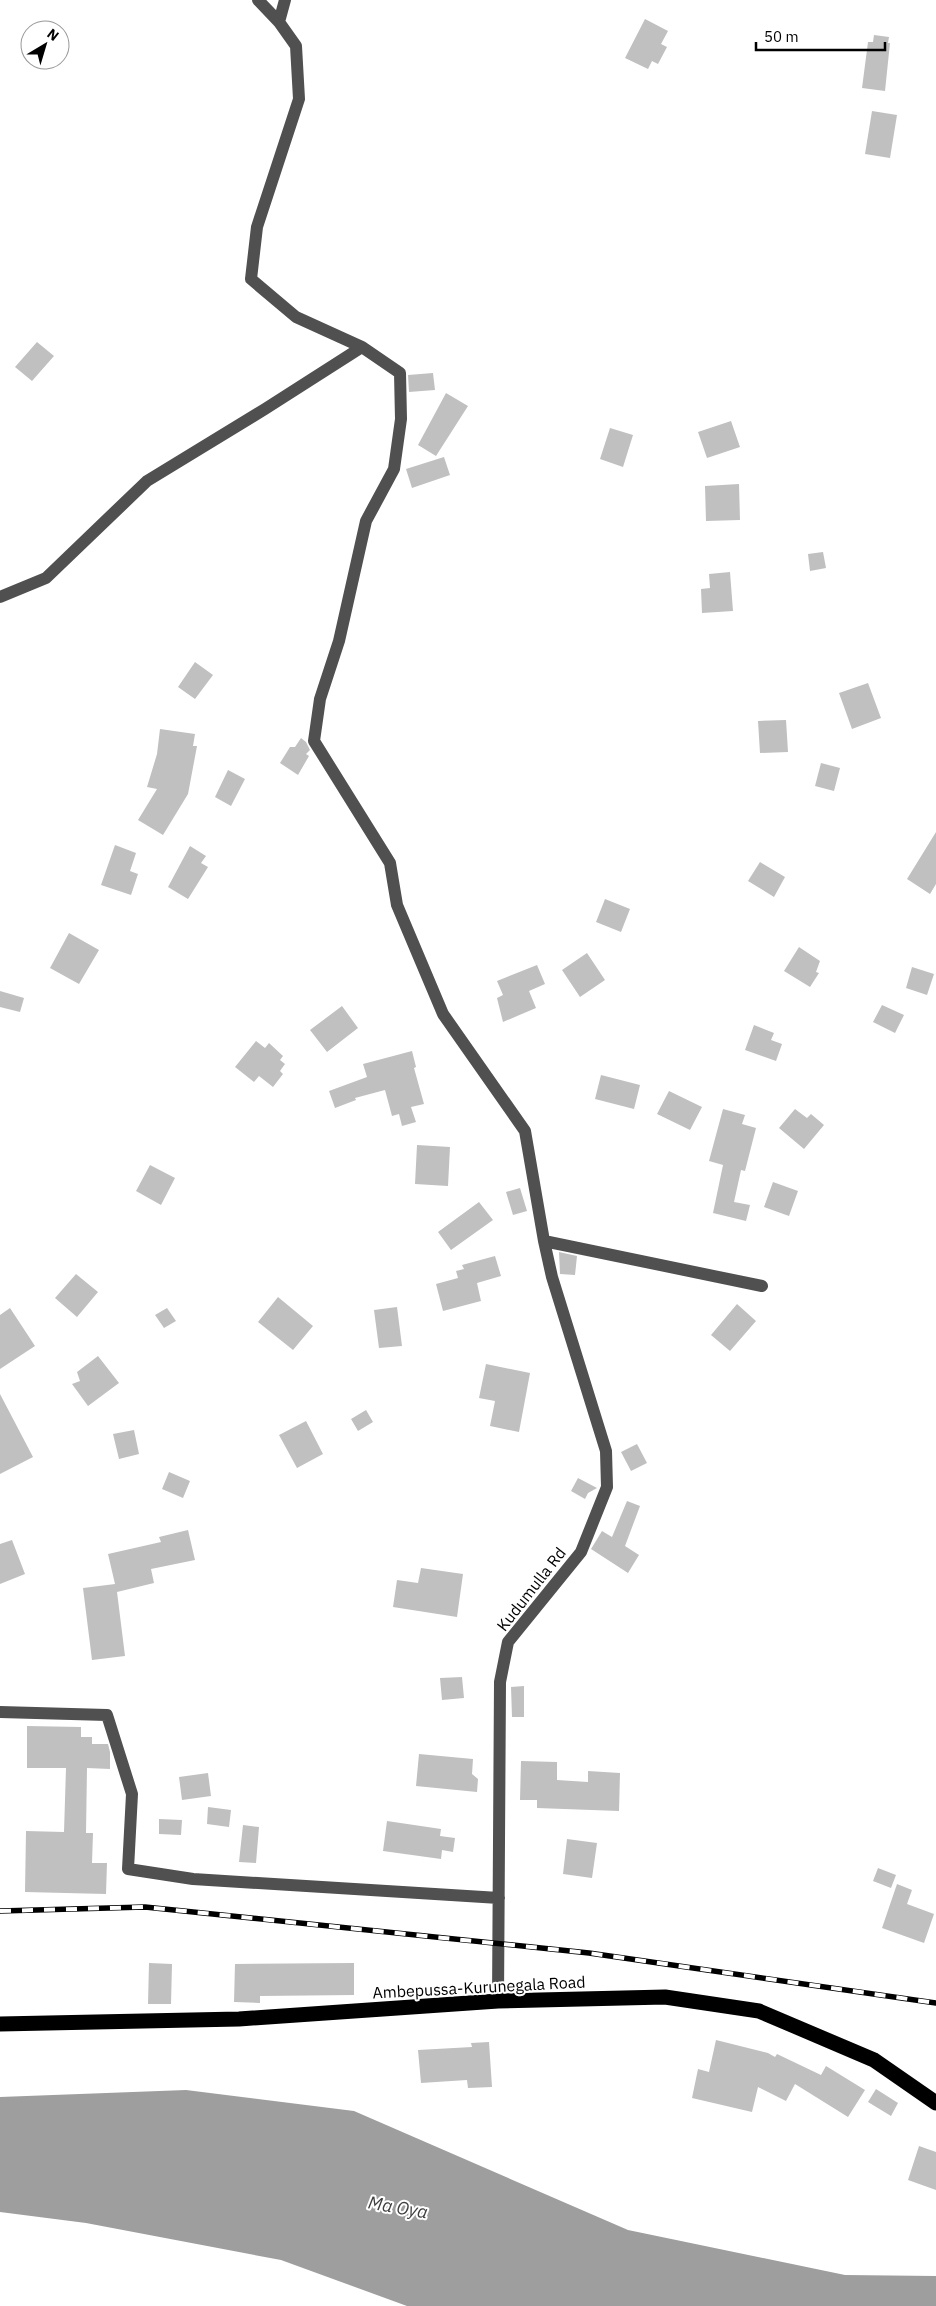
<svg xmlns="http://www.w3.org/2000/svg" width="936" height="2306" font-family="'IBM Plex Sans',sans-serif">
<style>
.water{fill:#9e9e9e}
.building{fill:#c0c0c0}
.lines{fill:none;stroke-linecap:round;stroke-linejoin:round}
.minor{stroke:#505050;stroke-width:12}
.highway{stroke:#000;stroke-width:15}
.rail-casing{stroke:#000;stroke-width:5.5}
.rail{stroke:#fff;stroke-width:4;stroke-dasharray:11;stroke-linecap:butt}
.labels{text-anchor:middle;dominant-baseline:central;stroke-width:4;stroke-linejoin:round;paint-order:stroke}
.street-label{font-size:16px;fill:#000;stroke:#fff}
.water-label{font-size:18px;font-style:italic;fill:#3f3f3f;stroke:#fff}
</style>
<rect width="100%" height="100%" fill="#fff"/>
<path class="water" d="M186,2090L354,2111L628,2230L845,2275L936,2276V2306H407L281,2260L86,2223L0,2212V2097Z"/>
<path class="building" d="M645,19L668,31L661,44L667,47L658,64L652,61L648,69L625,58Z
M874,35L889,37L888,43H890L885,91L862,88L868,42H873Z
M872,111L897,115L890,158L865,154Z
M37,342L54,356L32,381L15,367Z
M433,373L435,390L409,392L408,375Z
M446,393L468,406L436,456L418,445Z
M731,421L740,447L707,458L698,432Z
M610,428L633,435L623,467L600,459Z
M444,457L450,475L412,488L406,469Z
M739,484L740,520L706,521L705,486Z
M823,552L826,568L810,571L808,554Z
M730,572L733,611L702,613L701,589L710,588L709,574Z
M195,662L213,675L195,699L178,687Z
M868,683L881,718L852,729L839,693Z
M786,720L788,752L760,753L758,721Z
M160,729L195,734L193,746H197L188,794L163,835L138,820L157,789L147,787L157,754Z
M301,738L306,742L310,750L306,754L309,756L298,775L280,763L290,747H295Z
M821,763L840,768L834,791L815,786Z
M228,770L245,779L231,806L215,797Z
M936,832V884L930,894L907,879Z
M115,845L136,853L130,871L138,874L131,895L101,885Z
M190,846L206,856L201,863L208,867L188,899L168,887Z
M760,862L785,877L774,897L748,881Z
M605,899L630,909L621,932L596,922Z
M69,933L99,950L79,984L50,968Z
M799,947L820,961L816,972L819,973L810,987L784,971Z
M587,953L605,980L580,997L562,970Z
M537,965L545,984L529,991L536,1008L503,1022L497,998L503,995L497,981Z
M912,967L934,974L927,995L906,988Z
M0,991L24,998L20,1012L0,1007Z
M882,1005L904,1015L895,1033L873,1022Z
M342,1006L358,1028L327,1052L310,1030Z
M754,1025L774,1033L771,1040L782,1044L776,1061L745,1050Z
M256,1041L265,1048L269,1043L283,1056L280,1060L285,1064L280,1071L283,1074L273,1087L259,1076L254,1082L235,1067Z
M412,1051L416,1067L414,1068L424,1104L411,1107L416,1122L402,1126L399,1114L392,1116L385,1090L355,1098L356,1100L335,1108L329,1091L367,1077L363,1064Z
M601,1075L640,1085L634,1109L595,1099Z
M669,1091L702,1107L690,1130L657,1114Z
M723,1109L745,1115L742,1124L756,1128L745,1171L741,1170L734,1202L750,1205L746,1221L713,1213L723,1165L709,1161Z
M795,1109L807,1118L811,1114L824,1125L804,1149L779,1128Z
M417,1145L450,1147L448,1186L415,1184Z
M150,1165L175,1178L161,1205L136,1191Z
M773,1182L798,1191L789,1216L764,1207Z
M520,1188L527,1211L513,1215L506,1192Z
M479,1202L493,1220L451,1250L438,1232Z
M559,1252L577,1256L575,1275L560,1274Z
M495,1256L501,1276L477,1283L481,1301L443,1311L436,1284L458,1278L456,1271L464,1269L462,1265Z
M76,1274L98,1292L77,1317L55,1298Z
M278,1297L313,1326L293,1350L258,1322Z
M737,1304L756,1321L730,1351L711,1335Z
M397,1307L402,1346L379,1348L374,1310Z
M10,1308L35,1346L0,1369V1315Z
M167,1308L176,1321L164,1328L155,1315Z
M98,1356L119,1383L88,1406L72,1384L80,1381L77,1372Z
M486,1364L530,1373L519,1432L490,1426L495,1401L479,1398Z
M0,1394L33,1457L0,1474Z
M366,1410L373,1422L358,1431L351,1419Z
M306,1421L323,1454L297,1468L279,1435Z
M134,1430L139,1454L119,1459L113,1434Z
M637,1444L647,1463L631,1471L621,1452Z
M169,1472L190,1481L183,1498L162,1489Z
M578,1478L597,1488L588,1493L585,1499L571,1491Z
M627,1501L640,1506L625,1546L639,1555L628,1573L591,1549L602,1531L612,1537Z
M188,1530L195,1560L151,1569L154,1583L117,1592L125,1656L92,1660L83,1588L115,1584L108,1554L161,1542L159,1537Z
M12,1540L25,1574L0,1584V1544Z
M421,1568L463,1574L457,1617L393,1607L397,1580L418,1583Z
M462,1677L464,1698L442,1700L440,1678Z
M524,1686V1717H512L511,1687Z
M27,1726L81,1727V1737H92V1744H108L110,1752V1769L87,1768L86,1833H93L92,1863H107L106,1894L25,1892L26,1831L64,1832L66,1768H27Z
M419,1754L473,1759L472,1774L478,1779L477,1792L416,1786Z
M521,1761L557,1762V1780L588,1782V1771L620,1773L619,1811L537,1808V1800H520Z
M208,1773L211,1796L182,1800L179,1777Z
M208,1807L231,1810L229,1827L207,1824Z
M159,1819L182,1820L181,1835L159,1834Z
M387,1821L441,1829L440,1836L455,1838L453,1852L442,1850L441,1859L383,1851Z
M243,1825L259,1827L256,1863L239,1862Z
M567,1839L597,1843L592,1878L563,1874Z
M878,1868L896,1875L891,1888L873,1881Z
M897,1884L912,1890L907,1904L934,1914L924,1943L882,1928Z
M149,1963L172,1964L171,2004H148Z
M354,1963V1995L260,1996V2003L234,2002L235,1964Z
M716,2040L768,2053L775,2057L777,2054L821,2075L826,2066L865,2090L848,2117L795,2084L786,2101L758,2087L752,2112L692,2098L698,2069L709,2072Z
M489,2042L492,2087L468,2088L467,2080L421,2083L418,2050L472,2047L471,2043Z
M876,2089L898,2103L891,2116L868,2102Z
M919,2146L936,2152V2190L908,2180Z"/>
<g class="lines">
<path class="minor" d="M258,0L279,22L296,46L299,99L257,227L251,279L296,317L362,347L400,373L401,419L394,469L366,521L339,641L320,699L314,741L390,863L397,905L443,1014L525,1131L544,1241L762,1286
M279,22L285,0
M0,597L46,578L147,481L265,409L362,347
M0,1712L107,1715L132,1794L128,1869L193,1879L499,1898
M498,2001L500,1682L508,1642L581,1552L607,1487L606,1451L552,1277L544,1241"/>
<path class="highway" d="M0,2024L239,2019L498,2001L665,1997L759,2011L874,2060L936,2103"/>
<g class="rail-casing">
<path id="rail" d="M0,1911L145,1907L589,1953L936,2003"/>
</g>
<use href="#rail" class="rail"/>
</g>
<g class="labels">
<g class="street-label">
<text transform="translate(531 1589) rotate(-52)">Kudumulla Rd</text>
<text transform="translate(479 1987) rotate(-3)">Ambepussa-Kurunegala Road</text>
</g>
<g class="water-label">
<text transform="translate(398 2207) rotate(10)">Ma Oya</text>
</g>
</g>
<g transform="translate(45 45) rotate(38)"><circle r="24" fill="#ffffff" stroke="#999999"/>
<path d="M0-4L9 19L0 12L-9 19Z" fill="#000000"/>
<text y="-8" font-size="14" font-weight="bold" text-anchor="middle" fill="#000000">N</text>
</g>
<path d="M756 42v8h129v-8" fill="none" stroke="#000000" stroke-width="2.5"/>
<text x="764" y="42" font-size="15" fill="#000000" stroke="#ffffff" stroke-width="4" paint-order="stroke">50 m</text>
</svg>
